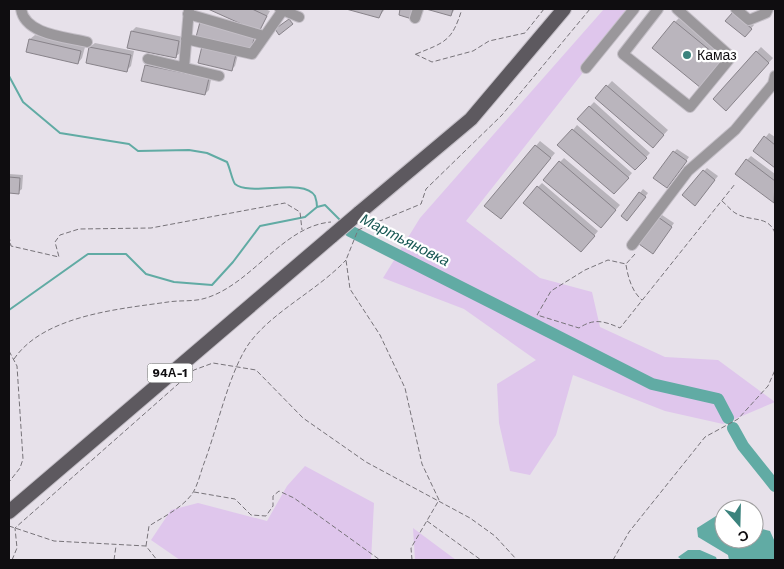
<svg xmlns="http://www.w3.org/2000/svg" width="784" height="569" font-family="'Work Sans',sans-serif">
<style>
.green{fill:#dfc6ec}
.water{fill:#61aba4}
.shadow{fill:#0003}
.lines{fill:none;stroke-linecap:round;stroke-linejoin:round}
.stream{stroke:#61aba4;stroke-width:2}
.river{stroke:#61aba4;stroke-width:12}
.building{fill:#bab5bd;stroke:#88838a}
.minor-casing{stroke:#c4bfc7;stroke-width:12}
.major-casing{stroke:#c4bfc7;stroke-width:16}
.path{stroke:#777379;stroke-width:1;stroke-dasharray:5 2.5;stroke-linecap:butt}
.minor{stroke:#9a979b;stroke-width:10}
.major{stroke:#5d595f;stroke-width:14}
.major-bridge-casing{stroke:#c4bfc7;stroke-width:16;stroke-linecap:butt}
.major-bridge{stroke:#5d595f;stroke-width:14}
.poi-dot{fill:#3b837d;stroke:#fff;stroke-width:2}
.labels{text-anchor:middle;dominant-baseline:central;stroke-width:4.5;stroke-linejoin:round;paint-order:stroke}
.shield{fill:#fff;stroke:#575658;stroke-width:1}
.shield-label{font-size:12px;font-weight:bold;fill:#0f0d10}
.poi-label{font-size:14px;fill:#0f0d10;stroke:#fff;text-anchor:start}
.water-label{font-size:15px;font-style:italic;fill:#185753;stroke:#fff}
</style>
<rect width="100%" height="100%" fill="#e7e1ea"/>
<path class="green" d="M604,9H633L466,221L540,278L592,292L600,327L665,357L718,360L775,402L723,424L665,411L573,375L556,435L530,475L510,471L499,423L497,384L536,360L464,309L383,278L420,218Z
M305,466L374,503L371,560H180L151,540L171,510L198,503L267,521L287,486Z
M413,528L456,560H457H415Z"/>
<path class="water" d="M716,516L724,518V539H754V527L770,531L775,542V558L773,560H729L728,555L698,537L697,528Z
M688,550H700L716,557L717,560H682L678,557Z"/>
<path class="shadow" d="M211,9H265L270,11L259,31Z
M351,9H385L379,17Z
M429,9H455L451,15Z
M737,10L754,25L745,36Z
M679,18L726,57L705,82L675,22Z
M136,27L183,37L180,53L175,57L132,31Z
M35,35L85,47L82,58L78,63L28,51L30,39Z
M95,43L134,51L131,66L127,70L87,62L90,47Z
M761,47L773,58L730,105L714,99Z
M239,51L235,66L232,69L200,62Z
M150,61L212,74L209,90L205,94L146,65Z
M612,81L668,130L657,142L597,97Z
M594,102L650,153L635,169L579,118Z
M577,125L632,173L619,188L573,130Z
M769,133L775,137V166L755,151Z
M540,141L555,153L505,213L486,206Z
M677,149L689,157L670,183L674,152Z
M751,156L775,174L774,202L747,160Z
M564,158L620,205L605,222L560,162Z
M707,168L718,176L698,201L704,171Z
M9,174L23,175L22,189L18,192H9Z
M542,183L598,231L585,247L538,187Z
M643,189L648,193L630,216H622Z
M662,215L674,223L656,249L641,243Z"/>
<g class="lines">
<path class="stream" d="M9,76L23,102L60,133L129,144L138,151L189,150L207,153L227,162C230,168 232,180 235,184C250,197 304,177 315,196C316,199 317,204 317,207
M9,310L88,254H126L146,274L174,282L212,285L233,262L260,226L305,217L317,207L325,205L342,222"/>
<path class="river" d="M350,231L652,384L718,399L728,418
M733,428L743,446L775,486"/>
</g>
<path class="building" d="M208,9H252L267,16L259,32Z
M346,9H383L379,18Z
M400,9H414L412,19L399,15Z
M426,9H453L451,16Z
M733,12L752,29L745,37L725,21Z
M289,19L293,24L279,35L275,29Z
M674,21L723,61L701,88L652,48Z
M200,22L255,36L251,49L196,37Z
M131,31L179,41L176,58L127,48Z
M29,39L81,51L78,64L26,52Z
M202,46L236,54L232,71L198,63Z
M89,47L131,55L127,72L86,63Z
M756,51L769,63L726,111L713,99Z
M145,65L209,78L205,95L141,81Z
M606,85L664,135L653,148L595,98Z
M589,106L647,158L635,170L577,119Z
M572,129L629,178L614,194L557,145Z
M764,136L775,145V168L753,151Z
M535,145L551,158L501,219L484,206Z
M673,151L687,161L667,188L653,178Z
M746,159L775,181L774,203L735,174Z
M559,161L616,210L601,228L543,180Z
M703,170L715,180L695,206L682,195Z
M9,177L20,178L19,194L9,193Z
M537,186L595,236L581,252L523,203Z
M639,192L646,197L627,221L621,216Z
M658,217L672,227L653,254L639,244Z"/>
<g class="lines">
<g class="minor-casing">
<path id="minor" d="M21,9C25,35 67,37 87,42
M280,9L299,17
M658,9L623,54L690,107L731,57L677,9
M736,9L749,20L766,13L768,9
M188,14L264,36
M415,18L418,9
M186,39L252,54L283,10
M148,59L219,76
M184,67L189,9
M586,68L634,9
M632,245L688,171L735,130L773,84L775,76"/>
</g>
<g class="major-casing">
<path id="major" d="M359,213L471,119L564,9
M9,512L332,236"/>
</g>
<path class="path" d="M415,54L432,62L473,51L489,41L525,33L544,9
M416,54C446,42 452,41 462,9
M722,201C727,205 731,211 737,214C752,222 768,215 775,233
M9,236L11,246L59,257L55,242L60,235L79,229L151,228L285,203L300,212L302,230
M635,254L626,264L608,260L585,270L551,291L537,315L579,328C594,318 604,321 620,328L735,184
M626,265C628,277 632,292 642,300
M9,351L17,366L23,459L20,468L9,482
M14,359C44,315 120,309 168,302C180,300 194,302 206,298C252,284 283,226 331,222
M194,492L235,499L251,515L266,516L273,506V496L279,491L294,498L380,560
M427,521L481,560
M9,526L54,541L146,546L157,560
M146,546L149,526C163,517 182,508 192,494C197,487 200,475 203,466C217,430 228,375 248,345C271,312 317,291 346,260
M12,560L17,548L15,528L194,370L213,363L256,370L303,418L366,462L470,518L495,536L517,560
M114,560L116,546
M412,560L411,548L439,500L422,464L405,388L380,335L350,289L346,260L358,230L421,204L426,189L502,115L590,9
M613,560L629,532L705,437L738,419L768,386L775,370"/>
<use href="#minor" class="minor"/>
<use href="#major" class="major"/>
<g class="major-bridge-casing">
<path id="major-bridge" d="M332,236L359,213"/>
</g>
<use href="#major-bridge" class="major-bridge"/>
</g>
<circle class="poi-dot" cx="687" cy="55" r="5"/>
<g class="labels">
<rect class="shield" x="147.5" y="363.5" width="45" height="19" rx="4"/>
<g class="shield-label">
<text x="170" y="373">94А-1</text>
</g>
<g class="poi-label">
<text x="697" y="55">Камаз</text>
</g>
<g class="water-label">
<text transform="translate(405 240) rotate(27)">Мартьяновка</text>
</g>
</g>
<rect width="784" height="569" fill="none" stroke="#0f0d10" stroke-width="20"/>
<g transform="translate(739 524) rotate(160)"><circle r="24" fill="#ffffff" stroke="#9f9e9f"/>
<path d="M0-4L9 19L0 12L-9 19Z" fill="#3b837d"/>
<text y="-8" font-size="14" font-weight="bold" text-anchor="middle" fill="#0f0d10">С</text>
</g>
</svg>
